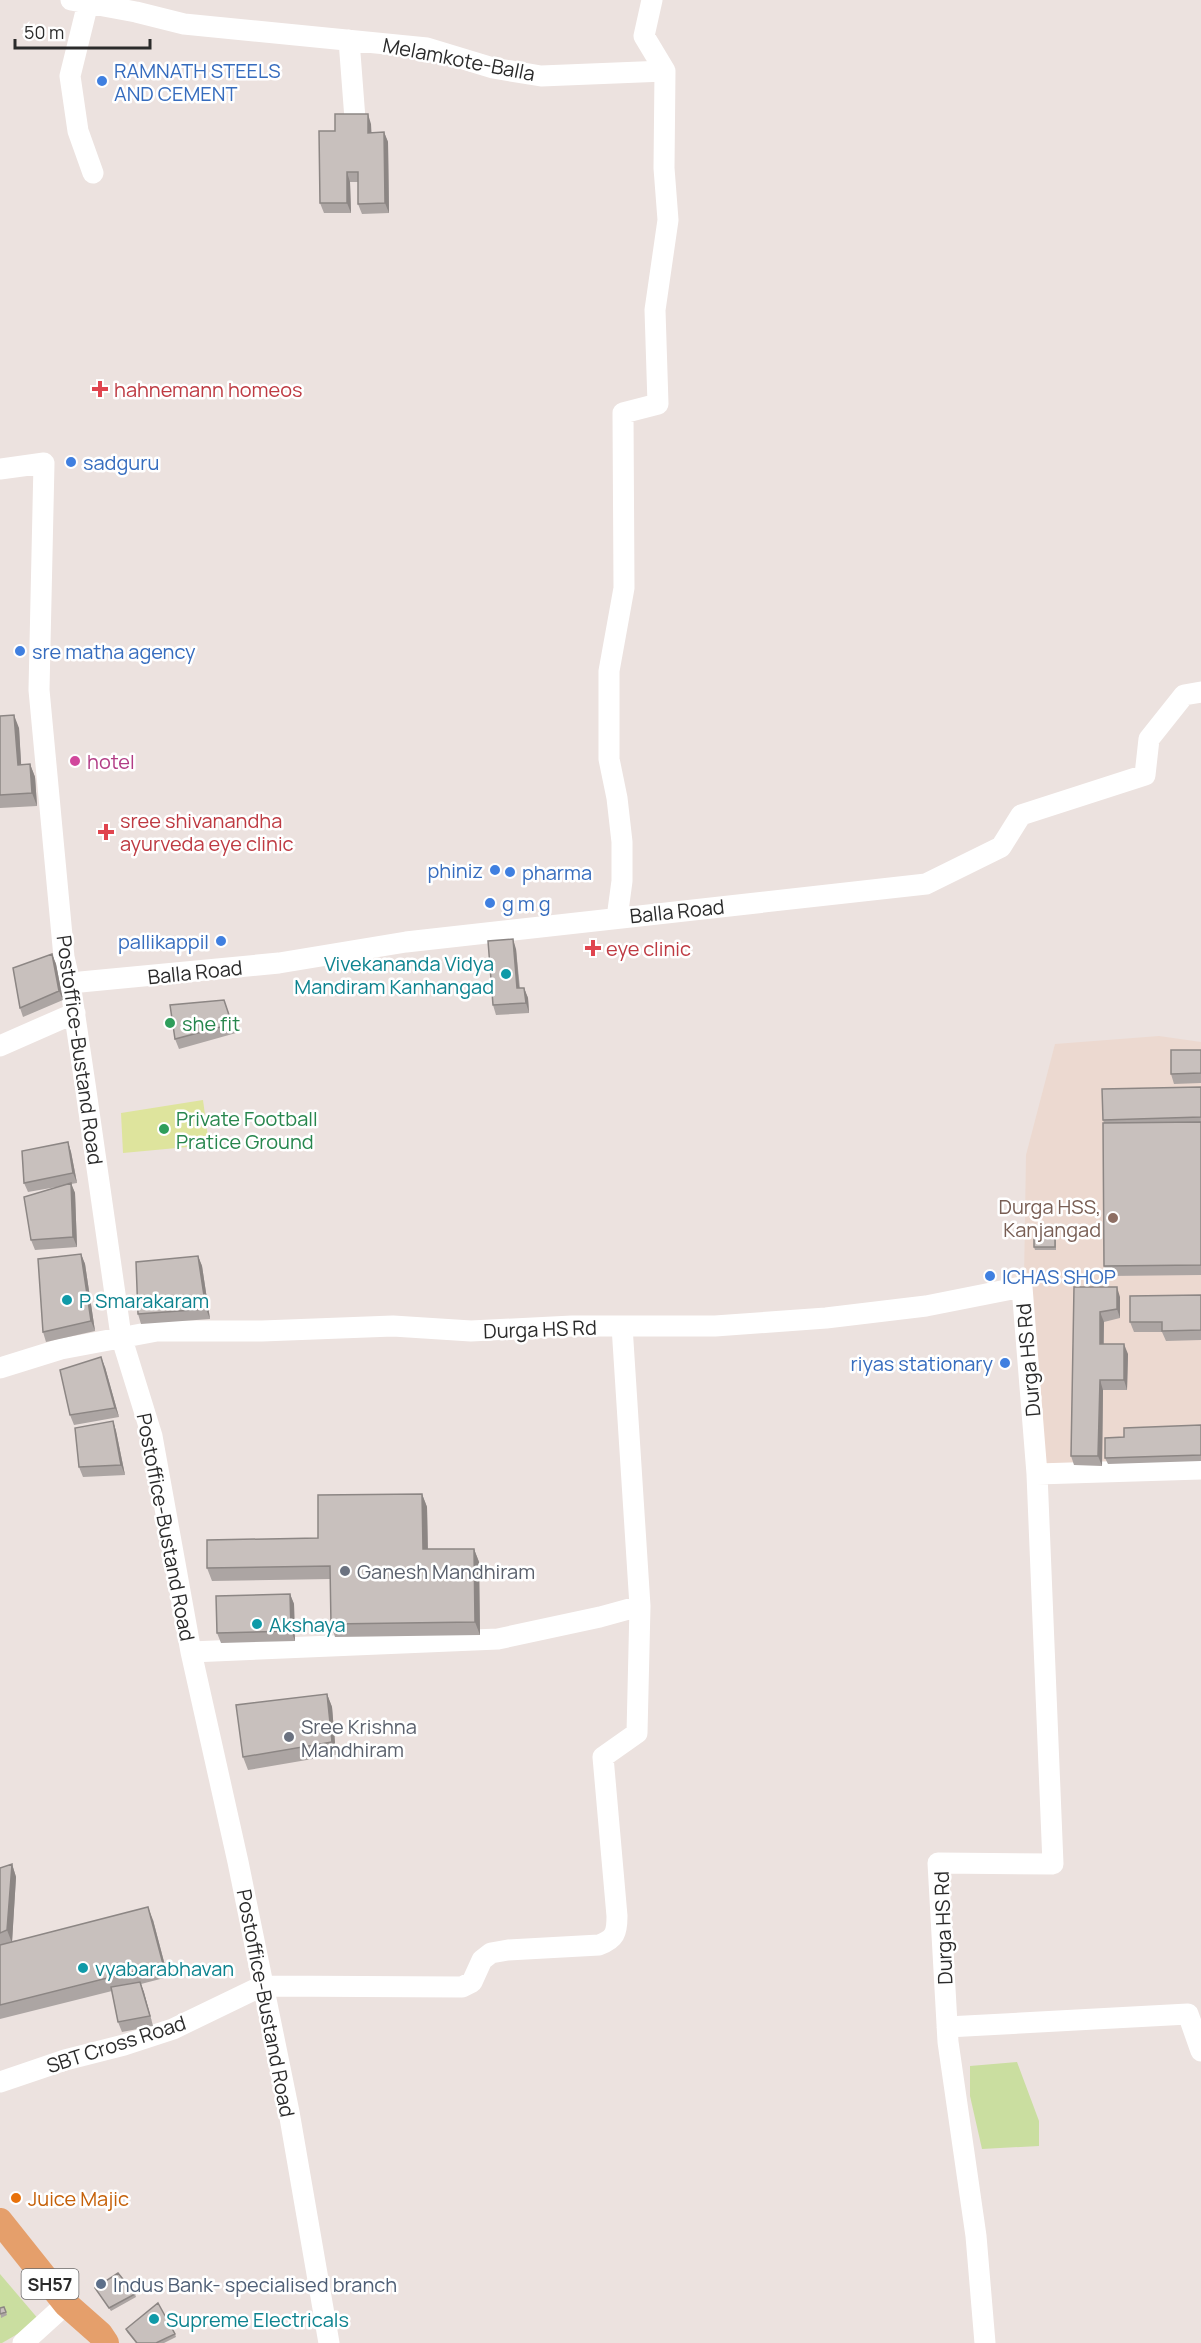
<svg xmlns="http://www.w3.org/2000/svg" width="1201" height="2343" font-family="Manrope,sans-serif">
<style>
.education{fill:#ecd9d0}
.green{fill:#cadea0}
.pitch{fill:#dee49d}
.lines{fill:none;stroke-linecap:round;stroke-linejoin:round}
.minor{stroke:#fff;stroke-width:21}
.major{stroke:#e59f6b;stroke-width:26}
.wall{fill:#aca5a3}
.shaded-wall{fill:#8c8684}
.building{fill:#c8c0bd;stroke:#8c8684;stroke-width:1.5}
.shop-dot{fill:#3f7fe0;stroke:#fff;stroke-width:2}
.health-dot{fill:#e0444e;stroke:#fff;stroke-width:2}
.hotel-dot{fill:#d1479c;stroke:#fff;stroke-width:2}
.culture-dot{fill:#0f9aa8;stroke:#fff;stroke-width:2}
.leisure-dot{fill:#2e9e5b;stroke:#fff;stroke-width:2}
.education-dot{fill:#8d6e63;stroke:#fff;stroke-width:2}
.worship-dot{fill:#6b7280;stroke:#fff;stroke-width:2}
.food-dot{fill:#e8710a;stroke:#fff;stroke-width:2}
.service-dot{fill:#5c6f8a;stroke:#fff;stroke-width:2}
.labels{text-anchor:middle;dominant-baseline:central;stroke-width:5;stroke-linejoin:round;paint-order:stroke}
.shield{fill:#fff;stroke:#6b6b6b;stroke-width:1.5}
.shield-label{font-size:18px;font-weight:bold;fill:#2b2b2b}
.street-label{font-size:20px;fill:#2b2b2b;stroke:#fff}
.shop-label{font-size:20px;fill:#366cbe;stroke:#fff;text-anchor:start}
.health-label{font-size:20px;fill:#be3a42;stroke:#fff;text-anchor:start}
.hotel-label{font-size:20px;fill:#b23c85;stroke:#fff;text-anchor:start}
.culture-label{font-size:20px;fill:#0d838f;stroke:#fff;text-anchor:start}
.leisure-label{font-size:20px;fill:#27864d;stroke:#fff;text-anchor:start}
.education-label{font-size:20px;fill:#785e54;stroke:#fff;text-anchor:end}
.worship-label{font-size:20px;fill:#5b616d;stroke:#fff;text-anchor:start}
.food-label{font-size:20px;fill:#c56008;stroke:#fff;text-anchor:start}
.service-label{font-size:20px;fill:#4e5e75;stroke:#fff;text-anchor:start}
</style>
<rect width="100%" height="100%" fill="#ece2df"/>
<path class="education" d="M1159,1036L1201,1042V1478L1030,1482L1024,1281L1026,1155L1055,1044Z"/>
<path class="green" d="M1017,2062L1039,2121V2146L982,2149L970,2096V2066Z
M0,2274L40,2321L2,2343H0Z"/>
<path class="pitch" d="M203,1100L209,1145L123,1153L121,1113Z"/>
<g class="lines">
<path class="minor" d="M71,0L136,12L184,24L427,48L493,68L541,76L665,71L644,36L652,0
M88,3L70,76L78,131L93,173
M349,40L355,119
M0,469L44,463L39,690L64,957L70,983L85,1084L121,1336L152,1436L191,1652L238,1862L289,2112L329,2343
M617,918L622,881V842L617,798L609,759V671L624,588L623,413L658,404L655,310L668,220L664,168L665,71
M70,983L279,963L406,942L926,884L1001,847L1021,815L1145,775L1149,739L1184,695L1201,692
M0,1046L75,1013
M0,1368L61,1349L157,1331H262L393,1326L471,1331L572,1326H715L826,1318L926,1306L1022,1287L1037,1474L1053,1864L938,1863L948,2042L976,2236L985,2343
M1037,1474L1201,1469
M191,1652L498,1639L600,1617L640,1606
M947,2027L1188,2014L1201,2051
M0,2082L65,2060L124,2045L173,2029L262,1986L462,1987L472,1982L482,1960L491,1953L508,1950L599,1945C615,1939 617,1933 617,1916L603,1757L637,1733L640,1606L622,1326
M23,2343L66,2304"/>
<path class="major" d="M0,2221L66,2304L100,2334L106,2343"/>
</g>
<path class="wall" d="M371,124V132H384L388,142L389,213L362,214L358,204V182H350L351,213H324L320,203L335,131Z
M0,716L19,728L21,765L30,764L35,777L37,806L0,808Z
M516,949L520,988H524L528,998L529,1013L496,1015L493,1005Z
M52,954L56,964L63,1000L23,1017L20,1008Z
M224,1000L236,1033L179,1049L175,1039Z
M1201,1050V1083L1174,1084L1171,1074Z
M1201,1087V1275L1108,1276L1104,1266V1123L1103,1120Z
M68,1142L71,1152L77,1183L71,1184L75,1193L77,1247L35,1250L31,1240L62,1186L28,1192L24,1183Z
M1056,1237V1250H1035L1034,1247Z
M81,1254L85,1264L95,1331L46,1342L43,1332Z
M198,1256L202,1266L210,1319L141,1324L138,1314Z
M1074,1287L1120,1297V1318L1104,1322V1344L1128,1354L1127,1390H1103L1102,1466L1074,1465L1071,1456Z
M1201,1295V1340L1166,1341L1162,1332H1134L1130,1322Z
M105,1367L119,1417L74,1425L70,1415Z
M113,1421L116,1431L125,1475L83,1477L79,1467Z
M1201,1425V1461L1108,1464L1105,1458L1124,1437Z
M422,1494L427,1507L428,1549H474L479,1562L480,1635L335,1637L331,1624L330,1579L212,1581L207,1568L318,1538Z
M290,1594L294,1604L295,1641L221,1643L217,1633Z
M327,1694L332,1707L336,1755L248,1770L243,1757Z
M12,1864L16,1877L12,1941L153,1920L168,1977L141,1984L153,2026L122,2032L118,2022L112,1991L0,2019V1868Z
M95,2288L135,2294L136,2297L111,2311L97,2291Z
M4,2307L7,2315L1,2318L0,2308Z
M126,2329L175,2334L176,2337L164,2343H136L127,2332Z"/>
<path class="shaded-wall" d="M368,114L371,124L372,142L368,133Z
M384,132L388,142L389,213L385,203Z
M347,172L350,182L351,213L347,203Z
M14,715L19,728L22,778L18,765Z
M30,764L35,777L37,806L32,793Z
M513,939L516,949L520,998L517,988Z
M52,954L56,964L63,1000L59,991Z
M524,988L528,998L529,1013L526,1003Z
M68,1142L71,1152L77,1183L73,1173Z
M71,1183L75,1193L77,1247L73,1237Z
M81,1254L85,1264L95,1331L91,1321Z
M198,1256L202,1266L210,1319L206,1309Z
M1117,1287L1120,1297V1318L1117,1309Z
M1100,1312L1104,1322L1103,1354L1100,1344Z
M1124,1344L1128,1354L1127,1390L1124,1380Z
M101,1357L105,1367L119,1417L115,1408Z
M1100,1380L1103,1390L1102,1466L1098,1456Z
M113,1421L116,1431L125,1475L121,1465Z
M422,1494L427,1507L428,1562L423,1549Z
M474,1549L479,1562L480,1635L475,1622Z
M290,1594L294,1604L295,1641L291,1631Z
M327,1694L332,1707L336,1755L332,1742Z
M12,1864L16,1877L12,1943L7,1930Z
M148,1907L153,1920L168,1977L163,1964Z
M140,1982L144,1992L153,2026L150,2016Z"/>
<path class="building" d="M335,114H368V133L384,132L385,203L358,204V172H347V203H320L319,131H335Z
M14,715L18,765L30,764L32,793L0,795V716Z
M513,939L517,988H524L526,1003L493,1005L488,941Z
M52,954L59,991L20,1008L13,968Z
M224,1000L232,1024L175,1039L170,1005Z
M1171,1050H1201V1073L1171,1074Z
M1201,1087V1117L1103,1120L1102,1089Z
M1201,1122V1265L1104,1266L1103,1123Z
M68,1142L73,1173L24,1183L22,1151Z
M71,1183L73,1237L31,1240L24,1197Z
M1034,1234H1055V1247H1034Z
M81,1254L91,1321L43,1332L38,1259Z
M198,1256L206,1309L138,1314L136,1262Z
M1074,1287H1117V1309L1100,1312V1344H1124V1380H1100L1098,1456H1071Z
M1201,1295V1330L1162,1331V1322H1130V1296Z
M101,1357L115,1408L70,1415L60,1370Z
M113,1421L121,1465L79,1467L75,1428Z
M1201,1425V1455L1105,1458V1438L1124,1437V1428Z
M422,1494L423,1549H474L475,1622L331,1624L330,1566L207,1568V1540L318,1538V1495Z
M290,1594L291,1631L217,1633L216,1596Z
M327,1694L332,1742L243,1757L236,1705Z
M12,1864L7,1930L0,1933V1868Z
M148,1907L163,1964L0,2005V1945Z
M140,1982L150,2016L118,2022L111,1987Z
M118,2273L135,2294L109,2308L95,2288Z
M158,2303L175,2334L156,2343H137L126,2329Z
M4,2307L6,2312L0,2314V2308Z"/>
<g class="shop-dot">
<circle cx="102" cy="81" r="6"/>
<circle cx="71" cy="462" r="6"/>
<circle cx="20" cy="651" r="6"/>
<circle cx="495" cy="870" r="6"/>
<circle cx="510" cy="872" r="6"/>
<circle cx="490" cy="903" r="6"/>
<circle cx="221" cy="941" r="6"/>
<circle cx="990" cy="1276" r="6"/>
<circle cx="1005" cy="1363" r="6"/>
</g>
<g class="health-dot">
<path d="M97 380h6v6h6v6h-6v6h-6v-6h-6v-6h6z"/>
<path d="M103 823h6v6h6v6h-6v6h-6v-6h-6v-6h6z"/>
<path d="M590 939h6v6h6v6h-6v6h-6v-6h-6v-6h6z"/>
</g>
<circle class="hotel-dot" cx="75" cy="761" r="6"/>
<g class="culture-dot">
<circle cx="506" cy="974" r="6"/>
<circle cx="67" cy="1300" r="6"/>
<circle cx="257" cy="1624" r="6"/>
<circle cx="83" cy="1968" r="6"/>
<circle cx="154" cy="2319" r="6"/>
</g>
<g class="leisure-dot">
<circle cx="170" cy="1023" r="6"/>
<circle cx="164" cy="1129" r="6"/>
</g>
<circle class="education-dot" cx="1113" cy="1218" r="6"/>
<g class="worship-dot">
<circle cx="345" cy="1571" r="6"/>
<circle cx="289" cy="1737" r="6"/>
</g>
<circle class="food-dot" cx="16" cy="2198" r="6"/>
<circle class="service-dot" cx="101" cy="2284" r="6"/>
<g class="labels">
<rect class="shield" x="21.5" y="2269" width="57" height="30" rx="4.5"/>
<g class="shield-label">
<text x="50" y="2284">SH57</text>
</g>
<g class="street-label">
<text transform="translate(459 59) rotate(11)">Melamkote-Balla</text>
<text transform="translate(677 911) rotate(-6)">Balla Road</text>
<text transform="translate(195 972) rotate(-6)">Balla Road</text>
<text transform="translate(80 1050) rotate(82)">Postoffice-Bustand Road</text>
<text transform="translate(540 1329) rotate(-2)">Durga HS Rd</text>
<text transform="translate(1028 1360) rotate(-95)">Durga HS Rd</text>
<text transform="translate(166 1527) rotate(79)">Postoffice-Bustand Road</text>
<text transform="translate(943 1928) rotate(-92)">Durga HS Rd</text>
<text transform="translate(266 2003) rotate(79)">Postoffice-Bustand Road</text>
<text transform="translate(116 2044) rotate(-18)">SBT Cross Road</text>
</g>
<g class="shop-label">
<text x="114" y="70">RAMNATH STEELS<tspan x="114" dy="23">AND CEMENT</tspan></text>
<text x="83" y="462">sadguru</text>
<text x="32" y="651">sre matha agency</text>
<text x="483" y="870" text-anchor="end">phiniz</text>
<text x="522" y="872">pharma</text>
<text x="502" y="903">g m g</text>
<text x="209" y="941" text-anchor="end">pallikappil</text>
<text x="1002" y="1276">ICHAS SHOP</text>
<text x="993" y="1363" text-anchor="end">riyas stationary</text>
</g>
<g class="health-label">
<text x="114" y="389">hahnemann homeos</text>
<text x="120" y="820">sree shivanandha<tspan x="120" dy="23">ayurveda eye clinic</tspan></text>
<text x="606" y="948">eye clinic</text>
</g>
<g class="hotel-label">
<text x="87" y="761">hotel</text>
</g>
<g class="culture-label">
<text x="494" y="963" text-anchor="end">Vivekananda Vidya<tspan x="494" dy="23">Mandiram Kanhangad</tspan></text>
<text x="79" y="1300">P Smarakaram</text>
<text x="269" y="1624">Akshaya</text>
<text x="95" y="1968">vyabarabhavan</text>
<text x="166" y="2319">Supreme Electricals</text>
</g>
<g class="leisure-label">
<text x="182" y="1023">she fit</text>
<text x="176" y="1118">Private Football<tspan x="176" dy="23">Pratice Ground</tspan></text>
</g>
<g class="education-label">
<text x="1101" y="1206">Durga HSS,<tspan x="1101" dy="23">Kanjangad</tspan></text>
</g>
<g class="worship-label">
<text x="357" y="1571">Ganesh Mandhiram</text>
<text x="301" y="1726">Sree Krishna<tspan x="301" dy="23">Mandhiram</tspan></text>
</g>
<g class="food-label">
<text x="28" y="2198">Juice Majic</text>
</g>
<g class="service-label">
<text x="113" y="2284">Indus Bank- specialised branch</text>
</g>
</g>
<path d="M15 39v9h135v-9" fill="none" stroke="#2b2b2b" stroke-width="3"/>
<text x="24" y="39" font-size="18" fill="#2b2b2b" stroke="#ffffff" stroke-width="4.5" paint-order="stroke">50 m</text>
</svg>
